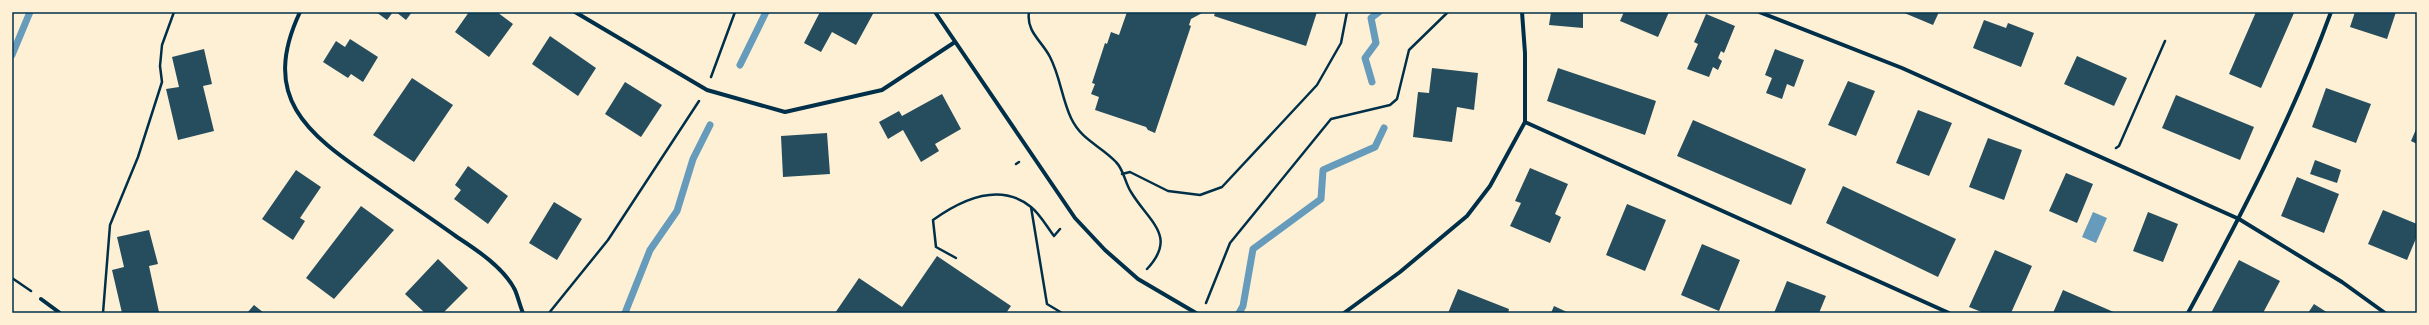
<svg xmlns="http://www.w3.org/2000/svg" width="2429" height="325" font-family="Roboto,sans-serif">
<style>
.water{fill:#669bbc}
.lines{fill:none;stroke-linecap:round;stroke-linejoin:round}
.stream{stroke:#669bbc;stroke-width:7}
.building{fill:#264d5e}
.path{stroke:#003049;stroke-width:2.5}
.minor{stroke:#003049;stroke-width:4}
.neatline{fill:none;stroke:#003049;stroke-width:1.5}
</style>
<rect width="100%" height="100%" fill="#fdf0d5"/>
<path class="water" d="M2093,212L2107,218L2096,243L2082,237Z"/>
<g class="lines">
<path class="stream" d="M12,55L30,12
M740,65L766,12
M1372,82L1365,58L1376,43L1371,18L1379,12
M625,313L650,250L677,211L693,159L710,125
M1239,313L1243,306L1253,249L1321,199L1323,170L1375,147L1384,128"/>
</g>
<path class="building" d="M376,12H393L387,20Z
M396,12H412L406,20Z
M469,12H497L513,24L489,57L455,32Z
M820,12H874L856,45L832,32L821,52L804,43Z
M1127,12H1204L1191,19L1189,25L1191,26L1155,133L1148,130L1146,127L1095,110L1099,97L1091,94L1095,84L1092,83L1105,43L1107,44L1111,32L1119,35Z
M1212,12H1317L1306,46L1214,16L1215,13Z
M1551,12H1583V28L1549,25Z
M1624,12H1669L1658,37L1620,21Z
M1902,12H1939L1933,25Z
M2256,12L2294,13L2261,88L2229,74Z
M2355,12H2396L2387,39L2350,27Z
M1706,14L1735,26L1724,53L1721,51L1718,58L1722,61L1718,70L1713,67L1709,77L1687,69L1698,44L1694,42Z
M1984,20L2006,28L2008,23L2034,33L2021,67L1973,48Z
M550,36L596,68L578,96L532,64Z
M350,39L378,57L363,82L351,74L348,78L323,62L336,41L345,47Z
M204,49L212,84L203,86L214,131L178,140L166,89L179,87L172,57Z
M1775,49L1804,60L1794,87L1787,84L1782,99L1766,93L1772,78L1765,75Z
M2077,56L2127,78L2114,106L2064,84Z
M1432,68L1478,73L1474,110L1457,107L1452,142L1413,137L1418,92L1429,93Z
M1558,68L1656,101L1645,135L1547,101Z
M412,78L453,105L414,162L373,135Z
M1848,81L1875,91L1856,136L1828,125Z
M625,82L662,105L641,137L605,114Z
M2326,88L2371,104L2356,143L2312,127Z
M942,94L961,129L935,144L939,151L921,162L903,130L888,139L879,122L899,111L902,116Z
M2176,95L2254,127L2240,160L2162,128Z
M1918,110L1952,123L1929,176L1896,163Z
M1693,120L1806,169L1791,205L1677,156Z
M2417,127V144L2411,141Z
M827,133L830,174L783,177L781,136Z
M1988,138L2022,150L2004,200L1969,187Z
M2315,160L2341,170L2337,183L2310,174Z
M468,166L508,196L488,224L454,199L461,190L455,185Z
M1530,168L1568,184L1555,214L1561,217L1550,243L1510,226L1521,203L1515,201Z
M296,170L321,187L300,218L305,221L293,240L262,219Z
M2066,173L2093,184L2077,223L2049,211Z
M2297,177L2339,194L2324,233L2281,216Z
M1843,186L1956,239L1938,277L1826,223Z
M554,202L582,219L557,260L529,243Z
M1627,204L1666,220L1645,271L1606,255Z
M361,206L394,230L334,299L306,278Z
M2383,210L2417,224V236L2407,260L2368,244Z
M2148,212L2178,224L2163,262L2133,251Z
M149,230L158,264L149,266L159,312L122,313L112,270L124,267L117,237Z
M1702,244L1740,260L1719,311L1681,295Z
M1995,250L2032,266L2011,313H1984L1969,307Z
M937,256L1011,306L1006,313H835L859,278L902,307Z
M438,259L468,288L443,313H425L405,294Z
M2239,260L2280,281L2263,313H2211Z
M1787,281L1826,296L1819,313H1774Z
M1458,289L1509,309L1508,313H1448Z
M2063,290L2116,313H2053Z
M2314,304L2328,313H2308Z
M254,305L264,313H247Z
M1554,306L1569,313H1551Z"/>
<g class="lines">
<path class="path" d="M1029,12C1026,32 1042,41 1050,57C1060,76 1062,99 1071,118C1082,141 1100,145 1116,162C1124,170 1125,183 1131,192C1149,222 1178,236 1147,269
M711,77L735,12
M2116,148L2119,146L2165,41
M1016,164L1019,162
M1122,174L1130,172L1168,191L1200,195L1222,187L1317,85L1341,43L1347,12
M1031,207L1047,304L1062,313
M956,258L936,247L933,220C961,200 999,181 1031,207C1040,214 1047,227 1054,236L1060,229
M12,278L31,291
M1206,303L1230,243L1331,119L1390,105L1397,99L1409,50L1448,12
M103,313L110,225L138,157L162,82L160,66L162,45L174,12
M549,313L608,240L699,101"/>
<path class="minor" d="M300,12C260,97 306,133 372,178C401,198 429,217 457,237C477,250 504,268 515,290C518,297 520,306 523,313
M575,12L707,90L785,112L882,90L955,42
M935,12L1075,218L1105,250L1138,279L1196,313
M1759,12L1902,68L2239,219L2342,282L2385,313
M1525,122L1949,313
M41,299L60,313
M1344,313L1400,272L1467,216L1490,186L1525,122V53L1522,12
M2188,313C2241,216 2293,116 2331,12"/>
</g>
<rect width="2429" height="325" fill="none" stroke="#fdf0d5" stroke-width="26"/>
<rect x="13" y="13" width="2403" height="299" class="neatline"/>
</svg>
